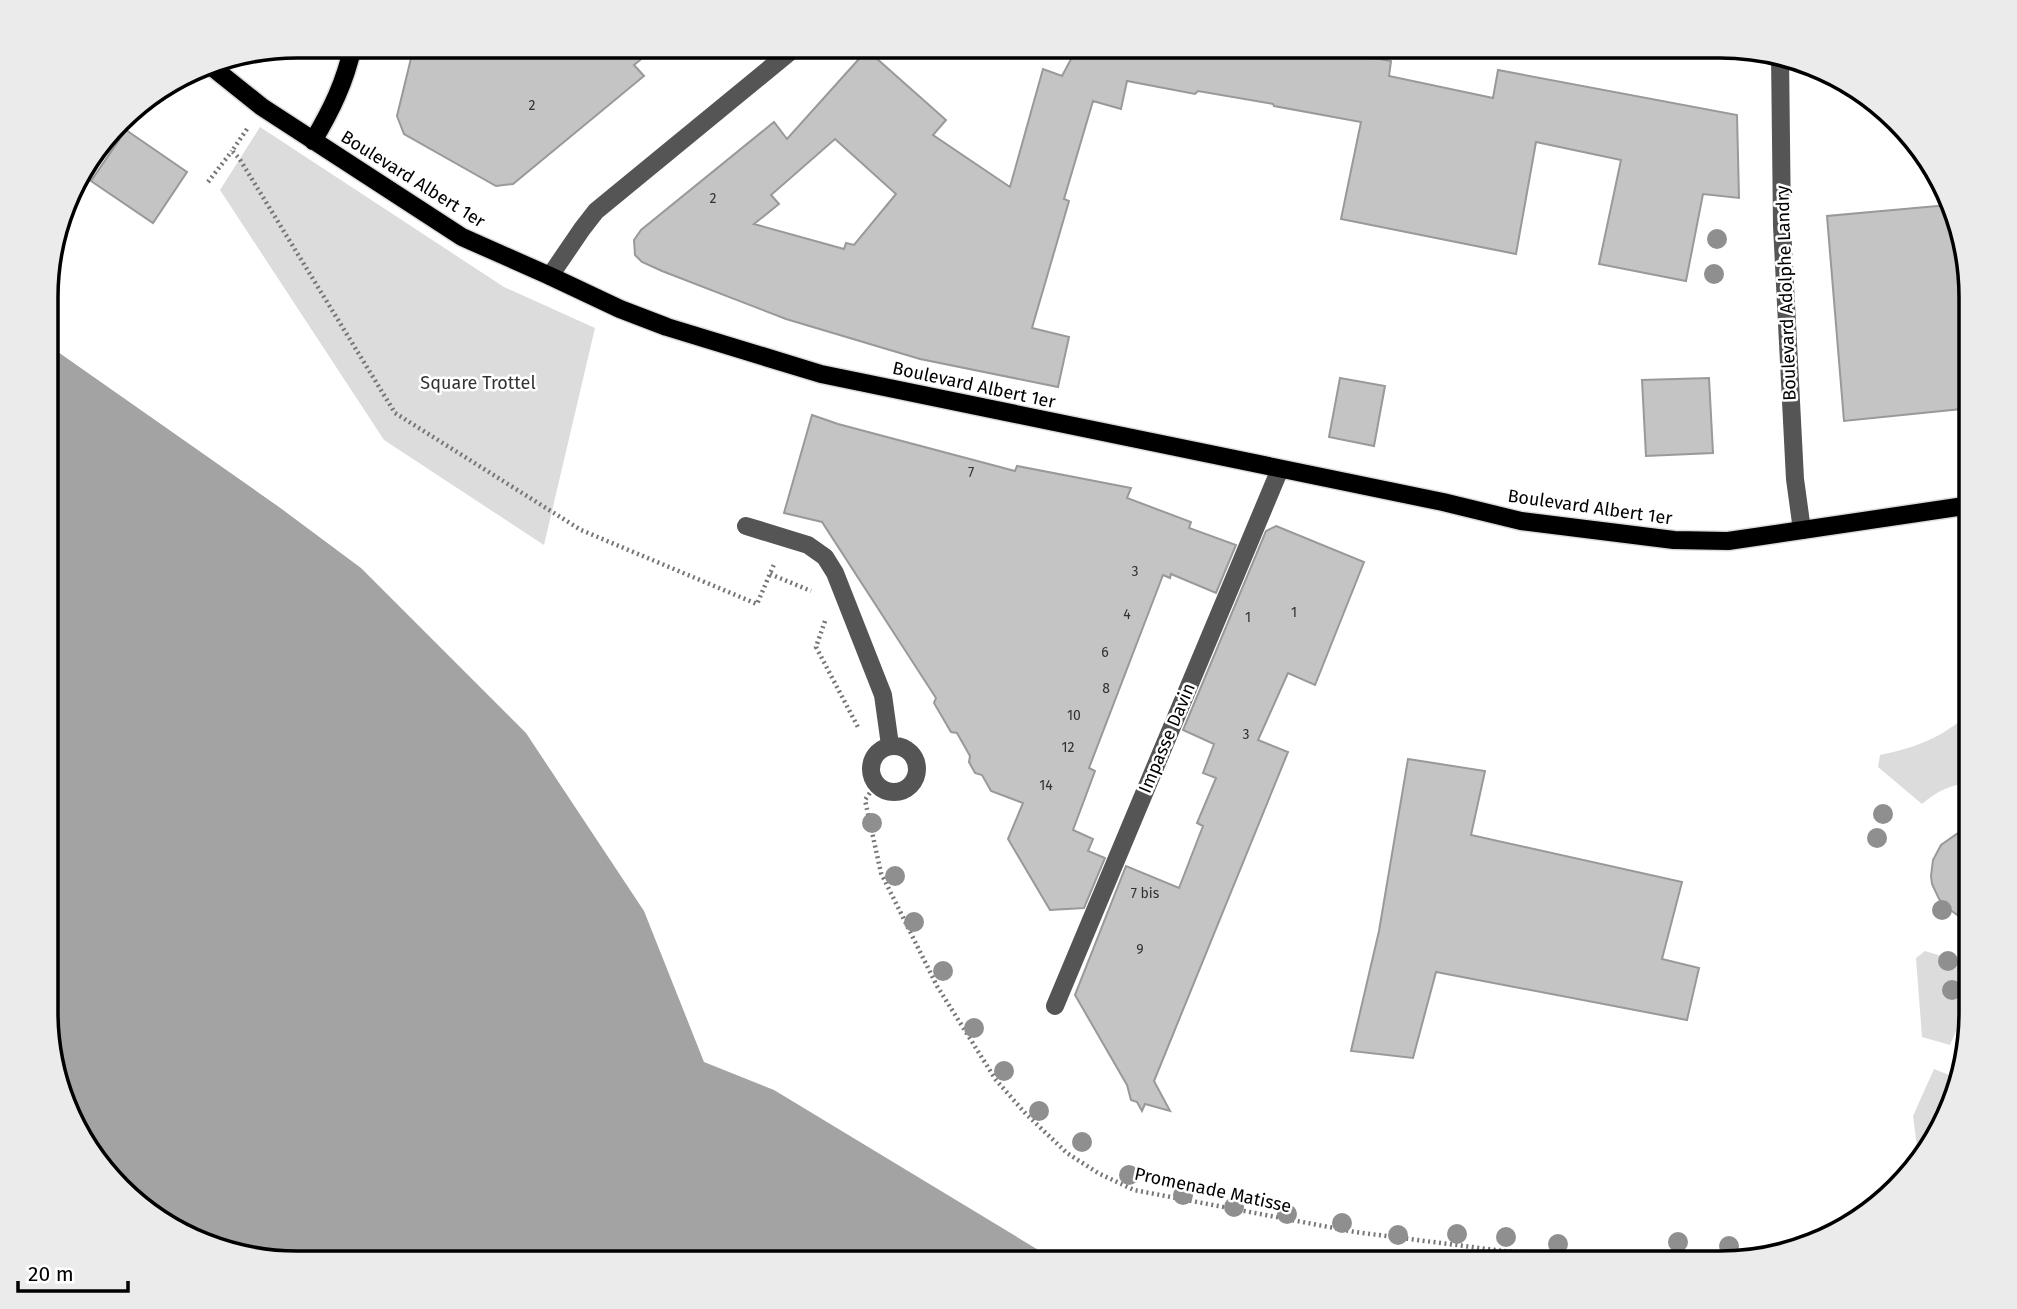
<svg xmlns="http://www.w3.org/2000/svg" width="2017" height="1309" font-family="'Fira Sans',sans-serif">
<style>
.green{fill:#dcdcdc}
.water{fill:#a3a3a3}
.building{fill:#c4c4c4;stroke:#999;stroke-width:2;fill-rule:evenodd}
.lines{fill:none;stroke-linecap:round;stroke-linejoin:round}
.major-casing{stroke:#dbdbdb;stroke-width:21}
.path{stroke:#777;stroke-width:4.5;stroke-dasharray:2 3.5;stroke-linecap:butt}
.minor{stroke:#555;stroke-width:18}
.major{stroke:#000;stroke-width:18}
.tree{fill:#8f8f8f}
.labels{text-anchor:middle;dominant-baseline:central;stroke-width:5;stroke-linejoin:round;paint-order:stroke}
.number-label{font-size:14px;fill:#313131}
.street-label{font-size:18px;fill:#000;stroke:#fff}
.park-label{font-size:18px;fill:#333;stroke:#fff}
.rim{fill:none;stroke:#000;stroke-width:3.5}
</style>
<rect width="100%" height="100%" fill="#fff"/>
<path class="green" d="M260,127L504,287L595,328L544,545L384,440L220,190Z
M1971,712V782C1951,785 1937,791 1922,804L1878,767L1880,755C1918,747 1941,738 1971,712Z
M1925,951L1971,965V996L1950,1045L1922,1037L1916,958Z
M1934,1069L1954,1077L1929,1152L1919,1162L1913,1116Z"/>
<path class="water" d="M48,345L279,507L361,568L526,733L644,911L704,1062L774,1090L1060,1263H296L216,1250L157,1221L79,1138L48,1045Z"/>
<path class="building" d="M414,46H657L634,65L644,76L513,184L496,186L404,134L397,116Z
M1078,46H1307L1391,61L1389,76L1493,98L1498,70L1737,115L1739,198L1703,194L1686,281L1599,264L1621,160L1536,142L1516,254L1341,219L1361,122L1274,106L1273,104L1198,91L1195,94L1127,81L1121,109L1093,101L1064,199L1069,201L1032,328L1069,337L1058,387L920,359L786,319L662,271L642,262L635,255L634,240L641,230L774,122L787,139L867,50L946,120L933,135L1010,187L1043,69L1062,76ZM835,139L896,194L854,245L846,243L844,249L754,224L779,204L771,195Z
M126,130L187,172L153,223L91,181Z
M1948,205L1971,280V408L1844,421L1827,216Z
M1340,378L1385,386L1374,446L1329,437Z
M1709,378L1713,453L1646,456L1642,380Z
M812,415L838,424L1015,471L1017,466L1131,488L1127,498L1191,522L1189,528L1236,545L1216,593L1171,574L1170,578L1163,575L1089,768L1095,771L1073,830L1093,839L1088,851L1105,858L1084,908L1050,910L1008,839L1023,803L991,791L982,775L975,773L969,762L970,756L957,733L951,732L934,703L936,698L822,522L784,513Z
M1276,526L1364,562L1315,685L1288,673L1258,740L1288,752L1154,1081L1170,1111L1145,1104L1142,1111L1137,1102L1131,1100L1127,1085L1075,995L1126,866L1179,888L1203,826L1197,823L1216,778L1203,773L1214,744L1183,730L1266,531Z
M1408,759L1485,771L1471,835L1682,882L1662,959L1699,968L1687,1020L1436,972L1413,1058L1351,1051L1379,931Z
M1971,824V925L1945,906L1939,899L1932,884L1931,876L1933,860L1941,845Z"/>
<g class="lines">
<g class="major-casing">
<path id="major" d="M207,63L262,107L462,237L550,276L620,309L667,327L821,374L1443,502L1521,521L1674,540L1728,541L1971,505
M313,141C332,109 345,82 353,46"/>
</g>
<path class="path" d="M247,129L232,151L239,158L395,413L581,530L757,604L775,562
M208,182L232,151
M770,574L811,591
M825,621L816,647L859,729
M876,784L865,800L881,873L937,986L996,1080L1026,1114L1067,1153L1098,1173L1134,1190L1355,1232L1503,1251L1702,1261L1752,1258"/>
<path class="minor" d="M1780,55L1782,226L1795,479L1802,530
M550,276L582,229L596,211L797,46
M746,526L808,545L825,557L835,573L883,695L890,745
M871 769a23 23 0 1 1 46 0a23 23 0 1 1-46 0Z
M1055,1006L1280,469"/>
<use href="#major" class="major"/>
</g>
<g class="tree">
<circle cx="1717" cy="239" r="10"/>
<circle cx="1714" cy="274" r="10"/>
<circle cx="1883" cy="814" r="10"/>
<circle cx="872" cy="823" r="10"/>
<circle cx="1877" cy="838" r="10"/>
<circle cx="895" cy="876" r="10"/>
<circle cx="1942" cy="910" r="10"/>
<circle cx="914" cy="922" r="10"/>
<circle cx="1948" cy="961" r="10"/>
<circle cx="943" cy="971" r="10"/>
<circle cx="1952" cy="990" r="10"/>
<circle cx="974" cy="1028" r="10"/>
<circle cx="1004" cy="1071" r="10"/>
<circle cx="1039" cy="1111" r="10"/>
<circle cx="1082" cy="1142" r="10"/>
<circle cx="1129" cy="1175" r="10"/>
<circle cx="1183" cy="1195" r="10"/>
<circle cx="1234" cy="1207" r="10"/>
<circle cx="1287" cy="1214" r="10"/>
<circle cx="1342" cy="1223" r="10"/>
<circle cx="1457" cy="1234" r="10"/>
<circle cx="1398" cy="1235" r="10"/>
<circle cx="1506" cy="1237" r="10"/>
<circle cx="1678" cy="1242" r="10"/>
<circle cx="1558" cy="1244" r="10"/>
<circle cx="1729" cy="1246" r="10"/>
</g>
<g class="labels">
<g class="number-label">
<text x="532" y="105">2</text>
<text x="713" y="198">2</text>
<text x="971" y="472">7</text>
<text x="1135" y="571">3</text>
<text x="1294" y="612">1</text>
<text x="1127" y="614">4</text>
<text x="1248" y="617">1</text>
<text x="1105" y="652">6</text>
<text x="1106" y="688">8</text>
<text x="1074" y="715">10</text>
<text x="1246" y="734">3</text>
<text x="1068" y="747">12</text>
<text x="1046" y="785">14</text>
<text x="1145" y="893">7 bis</text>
<text x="1140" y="949">9</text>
</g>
<g class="street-label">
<text transform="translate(413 179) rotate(32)">Boulevard Albert 1er</text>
<text transform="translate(1786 293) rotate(-92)">Boulevard Adolphe Landry</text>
<text transform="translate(974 385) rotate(12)">Boulevard Albert 1er</text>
<text transform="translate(1590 507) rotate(8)">Boulevard Albert 1er</text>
<text transform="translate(1167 738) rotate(-67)">Impasse Davin</text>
<text transform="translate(1213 1190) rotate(12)">Promenade Matisse</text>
</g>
<g class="park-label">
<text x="478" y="383">Square Trottel</text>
</g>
</g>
<path d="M0 0H2017V1309H0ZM297 58H1720A239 239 0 0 1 1959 297V1012A239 239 0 0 1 1720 1251H297A239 239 0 0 1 58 1012V297A239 239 0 0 1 297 58Z" fill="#ebebeb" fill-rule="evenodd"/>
<path class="rim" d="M297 58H1720A239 239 0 0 1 1959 297V1012A239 239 0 0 1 1720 1251H297A239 239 0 0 1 58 1012V297A239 239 0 0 1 297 58Z"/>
<path d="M18 1281v10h110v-10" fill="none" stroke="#000000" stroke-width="3.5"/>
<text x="28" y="1281" font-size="21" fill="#000000" stroke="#ffffff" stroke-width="5" paint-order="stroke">20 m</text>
</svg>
